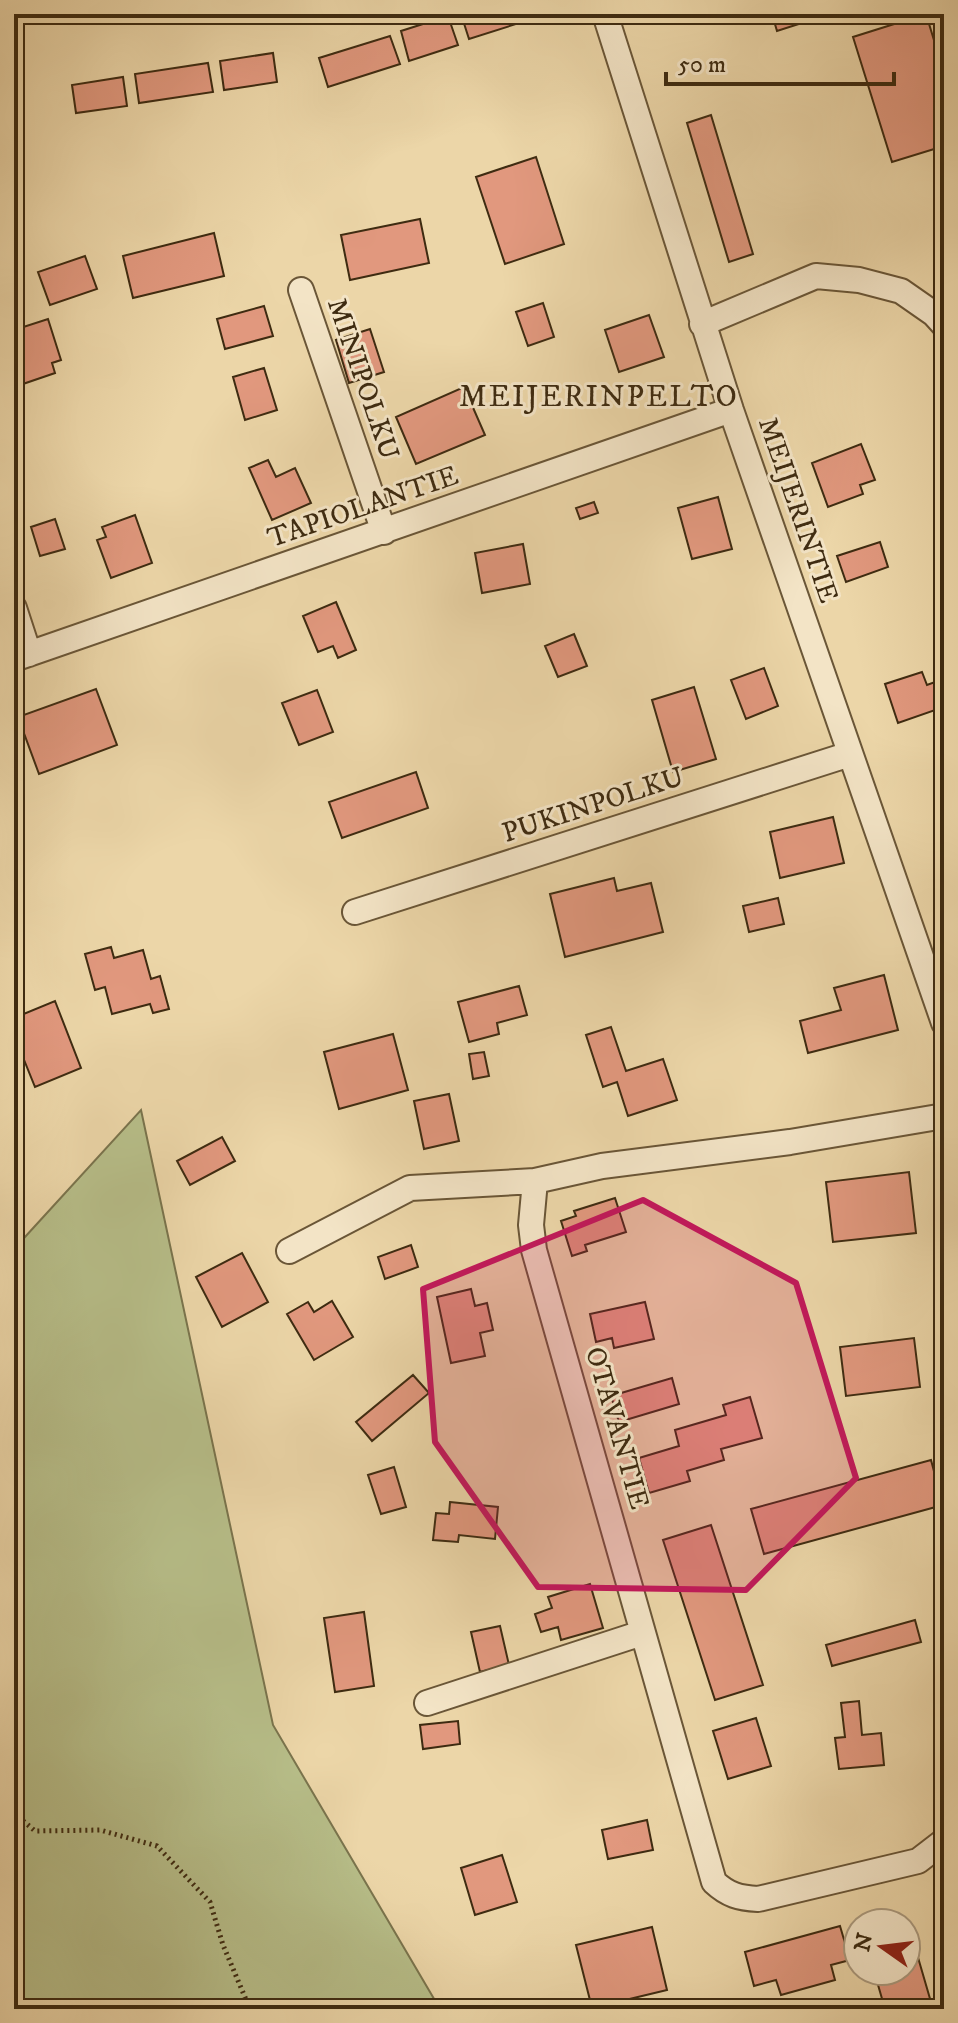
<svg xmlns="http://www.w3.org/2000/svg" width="958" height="2023" font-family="'IM FELL DW Pica',serif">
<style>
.green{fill:#b7be89;stroke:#7a744d;stroke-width:2}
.building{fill:#e1987e;stroke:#3e2b11;stroke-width:2}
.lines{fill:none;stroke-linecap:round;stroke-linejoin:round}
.minor-casing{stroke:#6a5637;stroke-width:28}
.path{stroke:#3e2b11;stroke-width:5;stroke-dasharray:2 4;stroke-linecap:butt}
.minor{stroke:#f3e4c6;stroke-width:24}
.marked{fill:#c2185b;fill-opacity:0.2;stroke:#c2185b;stroke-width:6;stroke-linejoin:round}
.labels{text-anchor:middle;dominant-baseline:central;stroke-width:6;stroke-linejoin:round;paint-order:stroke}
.street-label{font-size:28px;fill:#3e2b11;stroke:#f3e4c6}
.neighbourhood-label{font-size:30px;letter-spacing:2px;fill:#3e2b11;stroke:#f3e4c6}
</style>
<rect width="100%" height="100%" fill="#ecd6a8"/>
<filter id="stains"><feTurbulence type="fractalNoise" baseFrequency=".0025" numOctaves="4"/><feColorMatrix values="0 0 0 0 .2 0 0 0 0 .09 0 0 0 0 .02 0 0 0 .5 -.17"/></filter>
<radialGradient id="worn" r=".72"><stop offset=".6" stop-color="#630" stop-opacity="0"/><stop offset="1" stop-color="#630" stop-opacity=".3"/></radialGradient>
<path class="green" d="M141,1110L273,1725L440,2009H14V1249Z"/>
<path class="building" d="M461,14H538V17L469,39Z
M772,14H830L777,31Z
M926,14L944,73V146L892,162L853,37Z
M448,16L458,45L409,61L401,31Z
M390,36L400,64L328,87L319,58Z
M273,53L277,82L224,90L220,61Z
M208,63L213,92L139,103L135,74Z
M123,77L127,106L76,113L72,85Z
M711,115L753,254L729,262L687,123Z
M536,157L564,244L505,264L476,177Z
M420,219L429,263L350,280L341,235Z
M214,233L224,276L133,298L123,256Z
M85,256L97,289L50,305L38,272Z
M543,303L554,337L528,346L516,312Z
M264,306L273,336L225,349L217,319Z
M649,315L664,357L619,372L605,330Z
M48,319L61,360L52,363L55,373L14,387V330Z
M370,329L384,372L349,383L336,340Z
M264,368L277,410L245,420L233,377Z
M464,387L485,435L416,464L396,417Z
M861,444L875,480L860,485L863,494L828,507L812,463Z
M268,460L276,477L295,468L311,503L272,520L249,468Z
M718,497L732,549L692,559L678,508Z
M594,502L598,513L580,519L576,508Z
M135,515L152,563L111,578L97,540L106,537L102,527Z
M55,519L65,549L40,556L31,527Z
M880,542L888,567L846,582L837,556Z
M523,544L530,584L482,593L475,553Z
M336,602L356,650L338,658L333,646L318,652L303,616Z
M574,634L587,666L558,677L545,646Z
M764,668L778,706L746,719L731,680Z
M922,672L927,685L935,682L944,707L898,723L885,684Z
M694,687L716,759L673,772L652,700Z
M96,689L117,745L39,774L18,717Z
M317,690L333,732L299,745L282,703Z
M416,772L428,808L342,838L329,802Z
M833,817L844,863L780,878L770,832Z
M614,878L617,891L651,883L663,932L565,957L550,894Z
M778,898L784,924L749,932L743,906Z
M111,947L114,958L143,950L151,979L160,976L169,1009L153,1013L150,1004L112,1014L105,987L95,990L85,954Z
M884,975L898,1030L808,1053L800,1021L841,1010L834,988Z
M519,986L527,1015L497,1023L499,1034L469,1042L458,1002Z
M55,1001L81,1068L35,1087L14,1035V1018Z
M611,1027L626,1071L663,1059L677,1100L628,1116L617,1082L603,1087L586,1035Z
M393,1034L408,1090L339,1109L324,1052Z
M484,1052L489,1076L473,1079L469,1054Z
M449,1094L459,1141L424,1149L414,1101Z
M222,1137L235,1161L190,1185L177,1161Z
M909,1172L916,1233L833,1242L826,1182Z
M615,1198L626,1232L585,1245L587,1251L572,1256L561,1221L576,1216L574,1211Z
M411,1245L418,1267L385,1279L378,1257Z
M242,1253L268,1302L222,1327L196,1277Z
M471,1289L475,1306L487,1303L493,1330L480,1333L485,1356L451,1363L437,1297Z
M332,1301L353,1337L314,1360L287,1314L308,1302L314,1312Z
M645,1302L654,1339L614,1348L612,1338L596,1342L590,1314Z
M914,1338L920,1387L846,1396L840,1347Z
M413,1375L429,1393L372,1441L356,1422Z
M672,1378L679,1404L619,1422L611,1396Z
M750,1397L762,1438L721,1449L724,1460L687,1471L690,1481L649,1493L639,1458L679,1446L675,1430L726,1415L723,1405Z
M931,1460L943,1505L764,1554L751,1509Z
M394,1467L406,1507L381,1514L368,1475Z
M450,1502L498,1507L495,1539L459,1535L458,1542L433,1540L436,1513L449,1514Z
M711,1525L763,1685L715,1700L663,1540Z
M590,1584L603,1628L561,1640L558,1627L541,1632L535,1614L552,1608L548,1597Z
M364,1612L374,1686L335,1692L324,1618Z
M915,1620L921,1642L832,1666L826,1645Z
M500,1626L509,1665L480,1672L471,1632Z
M859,1701L862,1735L881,1733L884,1765L839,1769L835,1738L845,1737L841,1703Z
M756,1718L771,1766L728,1779L713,1731Z
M458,1721L460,1744L423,1749L420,1725Z
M647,1820L653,1850L608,1859L602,1830Z
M502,1855L517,1902L475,1915L461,1868Z
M840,1926L850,1960L831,1965L835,1980L781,1995L776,1980L754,1986L745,1952Z
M652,1927L667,1990L592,2008L576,1945Z
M917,1954L933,2009H885L874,1971H906V1957Z"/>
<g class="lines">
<g class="minor-casing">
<path id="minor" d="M605,14L731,410L944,1023
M301,290L384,532
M702,324L816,276L859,280L901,291L934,314L944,325
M14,608L29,654
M14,659L731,410
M355,912L850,754
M944,1116L790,1142L602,1166L535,1181L531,1225L534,1250L714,1882C728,1895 739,1898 758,1899L918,1861L944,1841
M289,1251L410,1188L535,1181
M427,1703L642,1633"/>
</g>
<path class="path" d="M14,1813L35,1831L100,1830L157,1846L210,1902L223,1945L250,2009"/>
<use href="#minor" class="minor"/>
</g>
<path class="marked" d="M643,1200L796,1283L856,1478L746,1590L538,1587L435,1442L423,1289Z"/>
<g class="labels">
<g class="street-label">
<text transform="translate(363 379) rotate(71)">MINIPOLKU</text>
<text transform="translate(363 507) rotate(-19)">TAPIOLANTIE</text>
<text transform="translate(798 510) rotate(71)">MEIJERINTIE</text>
<text transform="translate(593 805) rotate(-18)">PUKINPOLKU</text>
<text transform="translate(617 1428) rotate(74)">OTAVANTIE</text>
</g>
<g class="neighbourhood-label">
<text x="599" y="397">MEIJERINPELTO</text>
</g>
</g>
<rect width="958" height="2023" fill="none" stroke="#ecd6a8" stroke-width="48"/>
<rect x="16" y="16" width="926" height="1991" fill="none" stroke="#3e2b11" stroke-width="4"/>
<rect x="24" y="24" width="910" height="1975" fill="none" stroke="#3e2b11" stroke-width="2"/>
<g transform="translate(882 1947) rotate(284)"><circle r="38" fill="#f3e4c6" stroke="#ab9a7e" stroke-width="2"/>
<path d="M0-6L14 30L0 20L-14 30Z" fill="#8f2418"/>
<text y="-12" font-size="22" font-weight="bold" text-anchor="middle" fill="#3e2b11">N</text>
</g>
<path d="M666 72v12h228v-12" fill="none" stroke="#3e2b11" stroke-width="4"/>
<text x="678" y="72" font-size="24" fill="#3e2b11" stroke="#f3e4c6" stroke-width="6" paint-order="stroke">50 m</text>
<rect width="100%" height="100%" filter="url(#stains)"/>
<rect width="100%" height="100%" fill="url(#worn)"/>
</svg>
